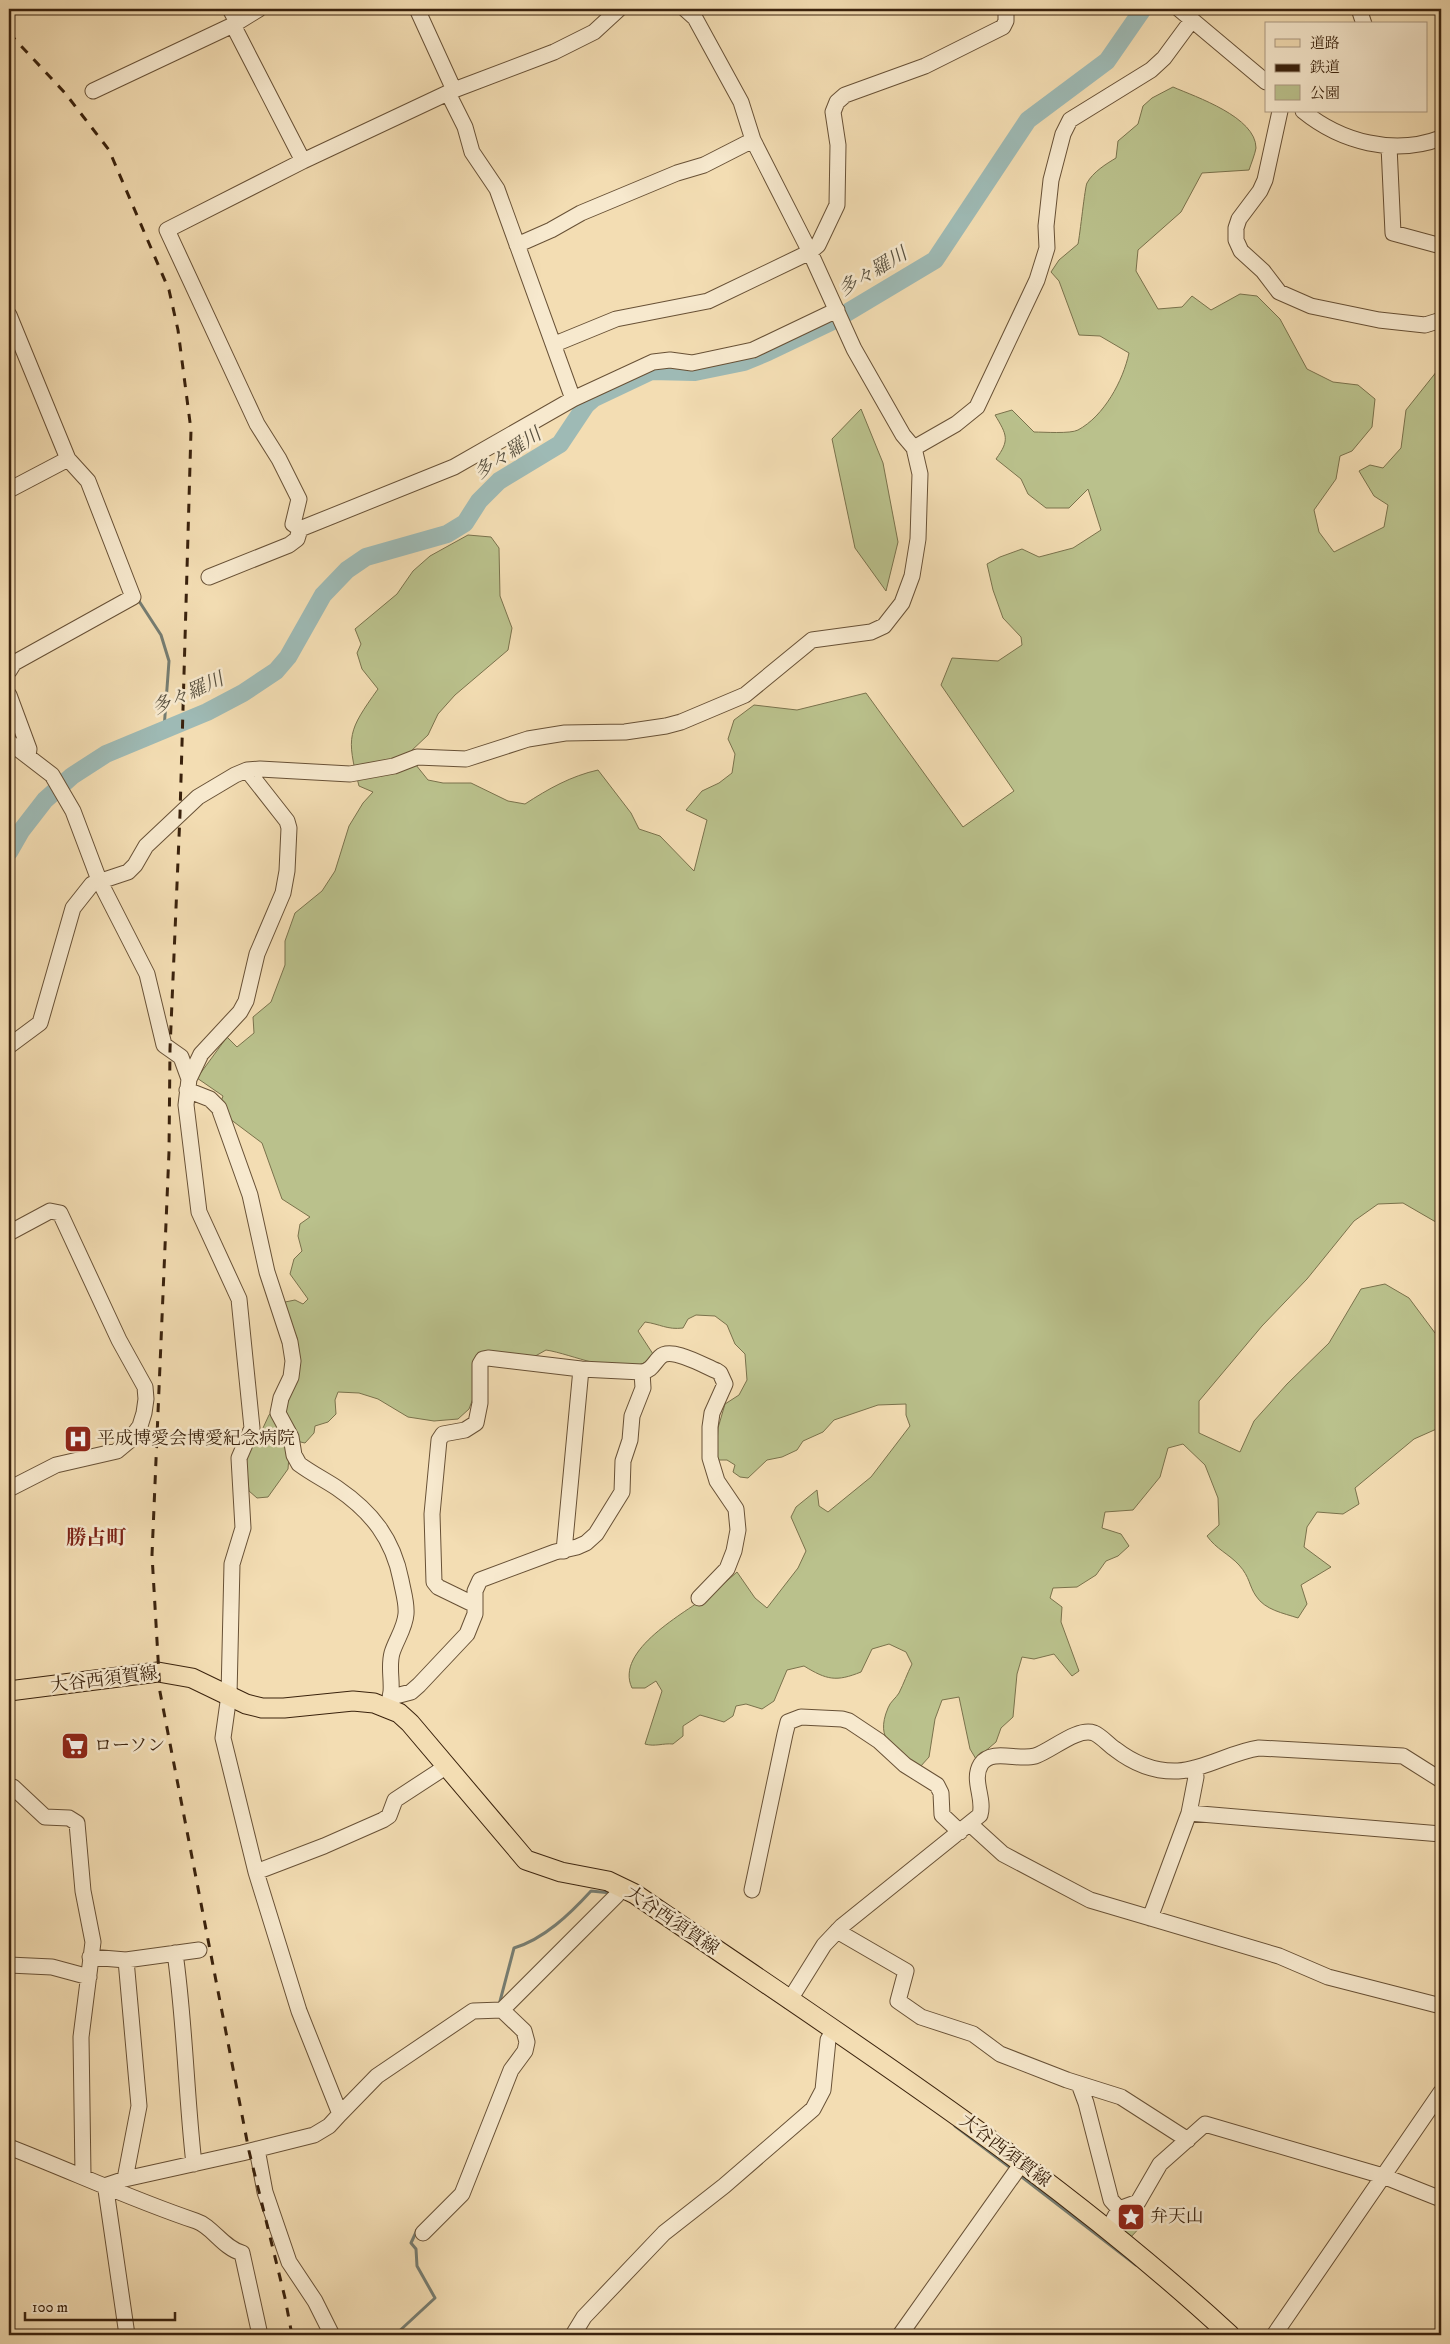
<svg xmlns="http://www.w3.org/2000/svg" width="1450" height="2344" font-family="'IM FELL DW Pica','Noto Serif JP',serif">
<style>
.green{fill:#bac18c;stroke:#7a724c}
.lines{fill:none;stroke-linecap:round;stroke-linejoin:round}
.stream{stroke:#767d72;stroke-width:3}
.river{stroke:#9ebab5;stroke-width:18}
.minor-casing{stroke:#685136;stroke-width:17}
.major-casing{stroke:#3a220d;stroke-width:21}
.minor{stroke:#f7e9ce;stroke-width:15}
.major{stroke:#f3ddb3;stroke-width:19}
.rail{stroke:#3a220d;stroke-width:3;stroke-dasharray:9 9;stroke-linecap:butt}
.labels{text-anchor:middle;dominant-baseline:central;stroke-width:5;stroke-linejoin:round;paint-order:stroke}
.poi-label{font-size:18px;fill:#3a220d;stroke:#f7e9ce;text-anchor:start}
.street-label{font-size:18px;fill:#3a220d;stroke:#f7e9ce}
.water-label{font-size:19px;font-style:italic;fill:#58503f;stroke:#f7e9ce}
.quarter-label{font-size:20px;font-weight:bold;fill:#7a1f14;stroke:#f7e9ce}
</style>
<rect width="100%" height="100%" fill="#f3ddb3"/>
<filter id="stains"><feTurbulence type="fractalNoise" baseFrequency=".004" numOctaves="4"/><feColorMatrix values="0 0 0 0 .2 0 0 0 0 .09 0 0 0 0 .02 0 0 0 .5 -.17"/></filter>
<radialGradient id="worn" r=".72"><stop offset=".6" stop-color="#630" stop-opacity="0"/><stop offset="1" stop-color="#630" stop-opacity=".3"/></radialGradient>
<path class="green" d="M1173,87C1196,97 1256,117 1256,148C1255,154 1251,164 1249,170L1202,173L1181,212L1138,250L1136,271L1158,309L1182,307L1192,296L1211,310L1240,294L1257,296L1280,319L1307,369L1333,382L1358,385L1375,399L1372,427L1352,451L1340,456L1336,479L1314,510L1319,532L1334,552L1384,527L1388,505L1374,496L1359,471L1370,465L1383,468L1401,448L1406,410L1441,366V1225L1403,1203L1378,1204L1354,1221L1307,1279L1262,1326L1199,1401V1433L1240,1452L1254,1421L1287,1384L1329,1343L1361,1289L1385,1284L1409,1298L1441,1341V1427L1414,1439L1355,1488L1359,1504L1343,1514L1317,1512L1307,1527L1304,1547L1331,1567L1301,1585L1307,1604L1298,1618C1283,1613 1265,1610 1256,1596C1249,1586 1250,1577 1239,1565C1229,1554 1216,1549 1207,1536L1219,1525L1218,1498L1205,1465L1183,1444L1168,1448L1160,1477L1133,1510L1105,1512L1102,1528L1121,1534L1129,1546L1118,1556L1106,1561L1096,1575L1077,1587L1053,1588L1050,1598L1062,1607L1061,1622L1079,1671L1072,1676L1054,1654L1034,1659L1022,1657L1017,1674L1013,1717L1001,1728L996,1742L976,1759L970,1749L959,1697L942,1700L935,1719L929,1757L920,1767C895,1750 874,1741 888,1708C890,1702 896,1698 899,1693C904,1683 907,1674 912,1664L906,1652L889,1644L872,1649L861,1672C836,1682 827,1680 804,1666L787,1670L774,1701L762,1709L746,1704L736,1706L733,1716L724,1722L700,1715L683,1726V1736L673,1744C663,1743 655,1747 645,1744L662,1691L656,1681L645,1688H632C614,1650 685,1613 710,1594C720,1587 728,1580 737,1572L755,1598L767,1608L798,1568L806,1551L791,1517L796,1507L817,1490L819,1506L828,1512L871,1477L910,1426L906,1415V1404L878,1405L834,1420L823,1432L803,1441L797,1450L782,1457L767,1460L748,1478L740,1477L733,1472L735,1465L727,1460H716L718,1428L725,1404L739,1395L747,1380L745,1354L735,1344L727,1325L715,1316L696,1315L688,1319L683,1328C667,1330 660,1324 645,1322L638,1331L653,1354C649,1357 646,1363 641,1364C615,1375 572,1354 546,1350L530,1359L489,1356L469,1409L458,1419L434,1421L408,1417L378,1399L359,1393L338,1392L335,1400L336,1414L328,1422L315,1426L314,1433L305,1443L296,1441L289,1456L288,1469L268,1497L257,1498L249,1491L246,1463L251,1443H256L269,1415L281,1401L292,1347L297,1338L286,1312L285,1302L295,1300L303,1304L308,1299L290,1274L294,1259L302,1251L298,1236L300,1224L310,1217L282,1199L262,1143L230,1119L220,1104L223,1096L197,1078L227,1037L237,1047L254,1033L253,1017L271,1002L285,965V941L295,913L322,891L335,871L349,826L363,803L373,792L359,786C346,736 348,731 378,689L362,669L357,653L361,644L355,629L397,594L413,571L430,556L468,535L491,537L499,548L500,596L512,628L508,650L455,695L438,714L428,735L410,752L416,765L428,780L443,783H471L508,801L525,804C548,789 571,776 598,770L631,813L639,829L660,836L694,871L707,820L686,810L702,791L719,783L732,773L735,754L728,739L734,720L754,705L797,710L866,693L963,827L1014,791L941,685L952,658L998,661L1022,645L1021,637L1003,618L993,590L987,564L1000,557L1022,549L1039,557L1073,548L1101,530L1088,489L1069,508H1046L1028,494L1021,479L996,459C1010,440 1007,435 995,415L1012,410L1034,432C1044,432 1070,434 1078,430C1104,416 1123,381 1129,353L1100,336L1079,335L1059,281L1051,272L1059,260L1078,244C1080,235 1085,186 1087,183C1093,172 1106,164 1116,158L1118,141L1138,124L1143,106L1152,98Z
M861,409L883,463L898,542L886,591L855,548L832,439Z
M1137,2203L1143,2213L1144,2223L1130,2238L1115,2229L1120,2210Z"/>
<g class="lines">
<path class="stream" d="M137,598L161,635L169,661L164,729
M499,2005L514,1948C544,1939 570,1914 591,1891L611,1893
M955,2126L1012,2169
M1018,2174L1136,2265
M395,2335L435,2298L417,2266L416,2249L411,2243L417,2230"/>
<path class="river" d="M9,852L21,831L45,800L72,776L106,754L207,712L243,693L276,671L288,657L323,595L347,570L366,557L447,534L465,523L479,501L499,481L560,444L586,405L594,398L651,371L695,372L744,362L768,352L833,321L935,260L1028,120L1107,61L1143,9"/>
<g class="minor-casing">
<path id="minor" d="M230,9L237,22
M417,9L454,90
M1179,9L1266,82
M1359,9L1364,24
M233,25L303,161
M93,91L233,25L259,9
M448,93L465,127L472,152L497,189L573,399
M1280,111L1265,180L1260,191L1239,219L1236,228V240L1241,251L1263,271L1279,292L1311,306L1379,320L1425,325L1441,320
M1303,111C1341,142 1394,156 1441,138
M1389,146L1393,233L1441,246
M517,245L551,230L581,213L677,173L704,165L753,140
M9,315L68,459L88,481L133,597L14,663L9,671
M555,344L616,319L708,301L810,252L818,245L837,205L838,145L833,112L837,102L845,95L925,66L1003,27L1006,21V9
M914,448L956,424L977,407L1037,280L1047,248L1046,226L1051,180L1063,134L1070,120L1151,70L1164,58L1192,20
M9,490L68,459
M300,529L293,524L299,499L279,459L257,424L167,230L303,161L454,90L554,52L594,32L619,9
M209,577L289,545L297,539L300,529L454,467L573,399L653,362L670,360L692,363L753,350L837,310
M9,695L29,749L28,756
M9,742L52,775L73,811L99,880L147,974L164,1045L181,1057L189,1079L186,1105L199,1212L239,1299L252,1428L239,1458L243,1528L232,1564L229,1695L223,1738L256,1872L299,2011L340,2114L329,2126L314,2135L242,2153L125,2179L107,2185L106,2190L127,2335
M9,1046L40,1023L73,908L92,884L128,872L135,865L146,846L198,797L235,775L247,770L260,769L350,774L394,766L417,757L466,759L528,739L565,733L625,732L666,726L681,722L745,695L812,640L871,632L884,626L902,603L912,576L918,539L920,474L914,448L903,435L854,349L810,252L753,140L741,102L695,18L685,9
M189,1079L201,1054L240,1012L246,1001L257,954L283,893L287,871L289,828L287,821L247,770
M187,1090L210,1099L219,1108L250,1195L267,1272L290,1342L293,1361L291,1377L281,1398L278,1413L291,1437L294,1455L299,1464C311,1473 325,1480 337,1488C372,1512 393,1539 401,1580C403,1591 407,1603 406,1614C405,1628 396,1640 392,1653C387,1671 396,1689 387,1706
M9,1233L50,1211L60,1213L119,1340L145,1387L146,1399L144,1413L140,1426L129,1441L117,1451L56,1465L9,1489
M581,1369L642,1372
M475,1605L438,1587L434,1582L432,1514L439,1440L443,1434L465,1430L476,1423L480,1403V1364L483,1359L488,1358L581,1369L564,1551
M392,1697L411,1692L419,1685L467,1634L475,1614V1591L480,1580L555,1552L577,1547L586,1543L596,1534L622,1492L623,1461L630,1440L632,1416L643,1388L642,1372C652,1370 653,1364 660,1357C671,1346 704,1366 717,1371L720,1373L725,1384L712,1413L710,1427V1458L717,1481L736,1509L738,1530L734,1551L727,1569L699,1598
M9,1786L13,1787L45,1817L69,1818L77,1823L83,1891L93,1942L81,2037L83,2175
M1189,1813L1196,1777L1194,1768
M970,1824L1003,1854L1090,1900L1279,1956L1328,1977L1441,2006
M256,1872L324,1846L383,1820L389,1816L395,1800L447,1766
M752,1890L785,1734L788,1722L801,1717L842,1719L849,1721L879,1741L905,1765L937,1785L941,1793L942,1815L960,1832
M1150,1918L1189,1813L1441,1834
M837,1931L906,1971L898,2001L921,2017L973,2034L1000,2054L1067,2080L1121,2097L1188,2140
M175,1953C185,2023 186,2094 194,2164
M90,1957L126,1960L199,1950
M9,1965L52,1967L89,1977
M789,2001L824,1945L842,1926L980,1815C985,1798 971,1780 981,1764C992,1748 1018,1761 1035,1756C1051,1751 1077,1727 1094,1733C1101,1736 1108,1744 1115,1749C1133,1763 1155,1772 1178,1771C1206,1769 1231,1752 1259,1748L1403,1756L1441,1780
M502,2010L617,1895L620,1886
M1079,2084L1086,2103L1111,2200L1119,2209
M340,2114L377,2076L473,2011L502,2010L524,2031L527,2042L525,2051L511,2070L462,2194L423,2233
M9,2147C71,2171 133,2200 196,2221C212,2226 223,2248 242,2253L260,2335
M257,2149L265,2192L289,2262L315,2301L332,2335
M125,2179L139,2106L126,1960
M1108,2230L1119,2209L1138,2202L1160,2164L1205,2124L1383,2176L1441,2199
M573,2335L584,2317L664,2233L724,2186L813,2109L823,2090L828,2040L833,2031
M900,2335L1022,2163
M1274,2335L1441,2092"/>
</g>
<g class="major-casing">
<path id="major" d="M9,1691L158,1672L192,1678L246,1704L262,1708H284L353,1701L374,1703L399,1713L410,1723L526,1860L561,1872L608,1881L635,1894C838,2034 1049,2167 1230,2335"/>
</g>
<use href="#minor" class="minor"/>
<use href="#major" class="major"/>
<path class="rail" d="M9,33L65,93L109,150L169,290L178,330L191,430L180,814L170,1049L169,1152L152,1555L160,1692L249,2151L285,2298L292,2335"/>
</g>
<defs>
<g id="hospital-square" transform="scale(1.4375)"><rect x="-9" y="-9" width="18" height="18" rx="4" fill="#8f2418" stroke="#f7e9ce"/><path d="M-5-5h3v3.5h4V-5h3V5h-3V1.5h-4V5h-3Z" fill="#fff"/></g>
<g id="supermarket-square" transform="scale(1.4375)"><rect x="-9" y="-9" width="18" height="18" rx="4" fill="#8f2418" stroke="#f7e9ce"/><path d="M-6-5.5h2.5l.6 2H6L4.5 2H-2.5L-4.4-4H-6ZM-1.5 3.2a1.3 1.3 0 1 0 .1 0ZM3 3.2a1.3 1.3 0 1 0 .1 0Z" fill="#fff"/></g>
<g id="sight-square" transform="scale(1.4375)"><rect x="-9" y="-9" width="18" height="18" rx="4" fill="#8f2418" stroke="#f7e9ce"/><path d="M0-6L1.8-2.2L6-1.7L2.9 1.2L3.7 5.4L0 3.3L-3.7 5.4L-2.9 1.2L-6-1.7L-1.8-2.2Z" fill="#fff"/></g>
</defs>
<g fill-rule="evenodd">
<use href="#hospital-square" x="78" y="1439"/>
<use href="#supermarket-square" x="75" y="1746"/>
<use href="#sight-square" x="1131" y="2217"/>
</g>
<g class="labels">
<g class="poi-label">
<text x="97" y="1439">平成博愛会博愛紀念病院</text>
<text x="94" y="1746">ローソン</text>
<text x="1150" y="2217">弁天山</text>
</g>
<g class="street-label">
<text transform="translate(104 1680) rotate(-7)">大谷西須賀線</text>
<text transform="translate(672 1921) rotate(34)">大谷西須賀線</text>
<text transform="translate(1005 2151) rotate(37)">大谷西須賀線</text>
</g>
<g class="water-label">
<text transform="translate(873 272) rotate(-31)">多々羅川</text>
<text transform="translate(508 454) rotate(-34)">多々羅川</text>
<text transform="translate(188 694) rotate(-24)">多々羅川</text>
</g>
<g class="quarter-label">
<text x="96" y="1538">勝占町</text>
</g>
</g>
<rect width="1450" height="2344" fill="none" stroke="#f3ddb3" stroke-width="30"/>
<rect x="10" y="10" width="1430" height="2324" fill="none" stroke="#3a220d" stroke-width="2.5"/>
<rect x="15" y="15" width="1420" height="2314" fill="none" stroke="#3a220d"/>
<rect x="1265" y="22" width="162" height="90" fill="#f7e9ce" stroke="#ab9981"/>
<rect x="1275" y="39" width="25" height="8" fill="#f3ddb3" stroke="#ab9981"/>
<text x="1310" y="48" font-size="15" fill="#3a220d">道路</text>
<rect x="1275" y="64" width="25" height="8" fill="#3a220d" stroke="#ab9981"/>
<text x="1310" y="72" font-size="15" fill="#3a220d">鉄道</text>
<rect x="1275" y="85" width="25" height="15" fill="#bac18c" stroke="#ab9981"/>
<text x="1310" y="98" font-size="15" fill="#3a220d">公園</text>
<path d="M25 2312v8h150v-8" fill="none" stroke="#3a220d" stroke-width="2.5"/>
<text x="32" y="2312" font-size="15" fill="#3a220d" stroke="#f7e9ce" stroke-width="4" paint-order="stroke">100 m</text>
<rect width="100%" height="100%" filter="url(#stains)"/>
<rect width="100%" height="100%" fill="url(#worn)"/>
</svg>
